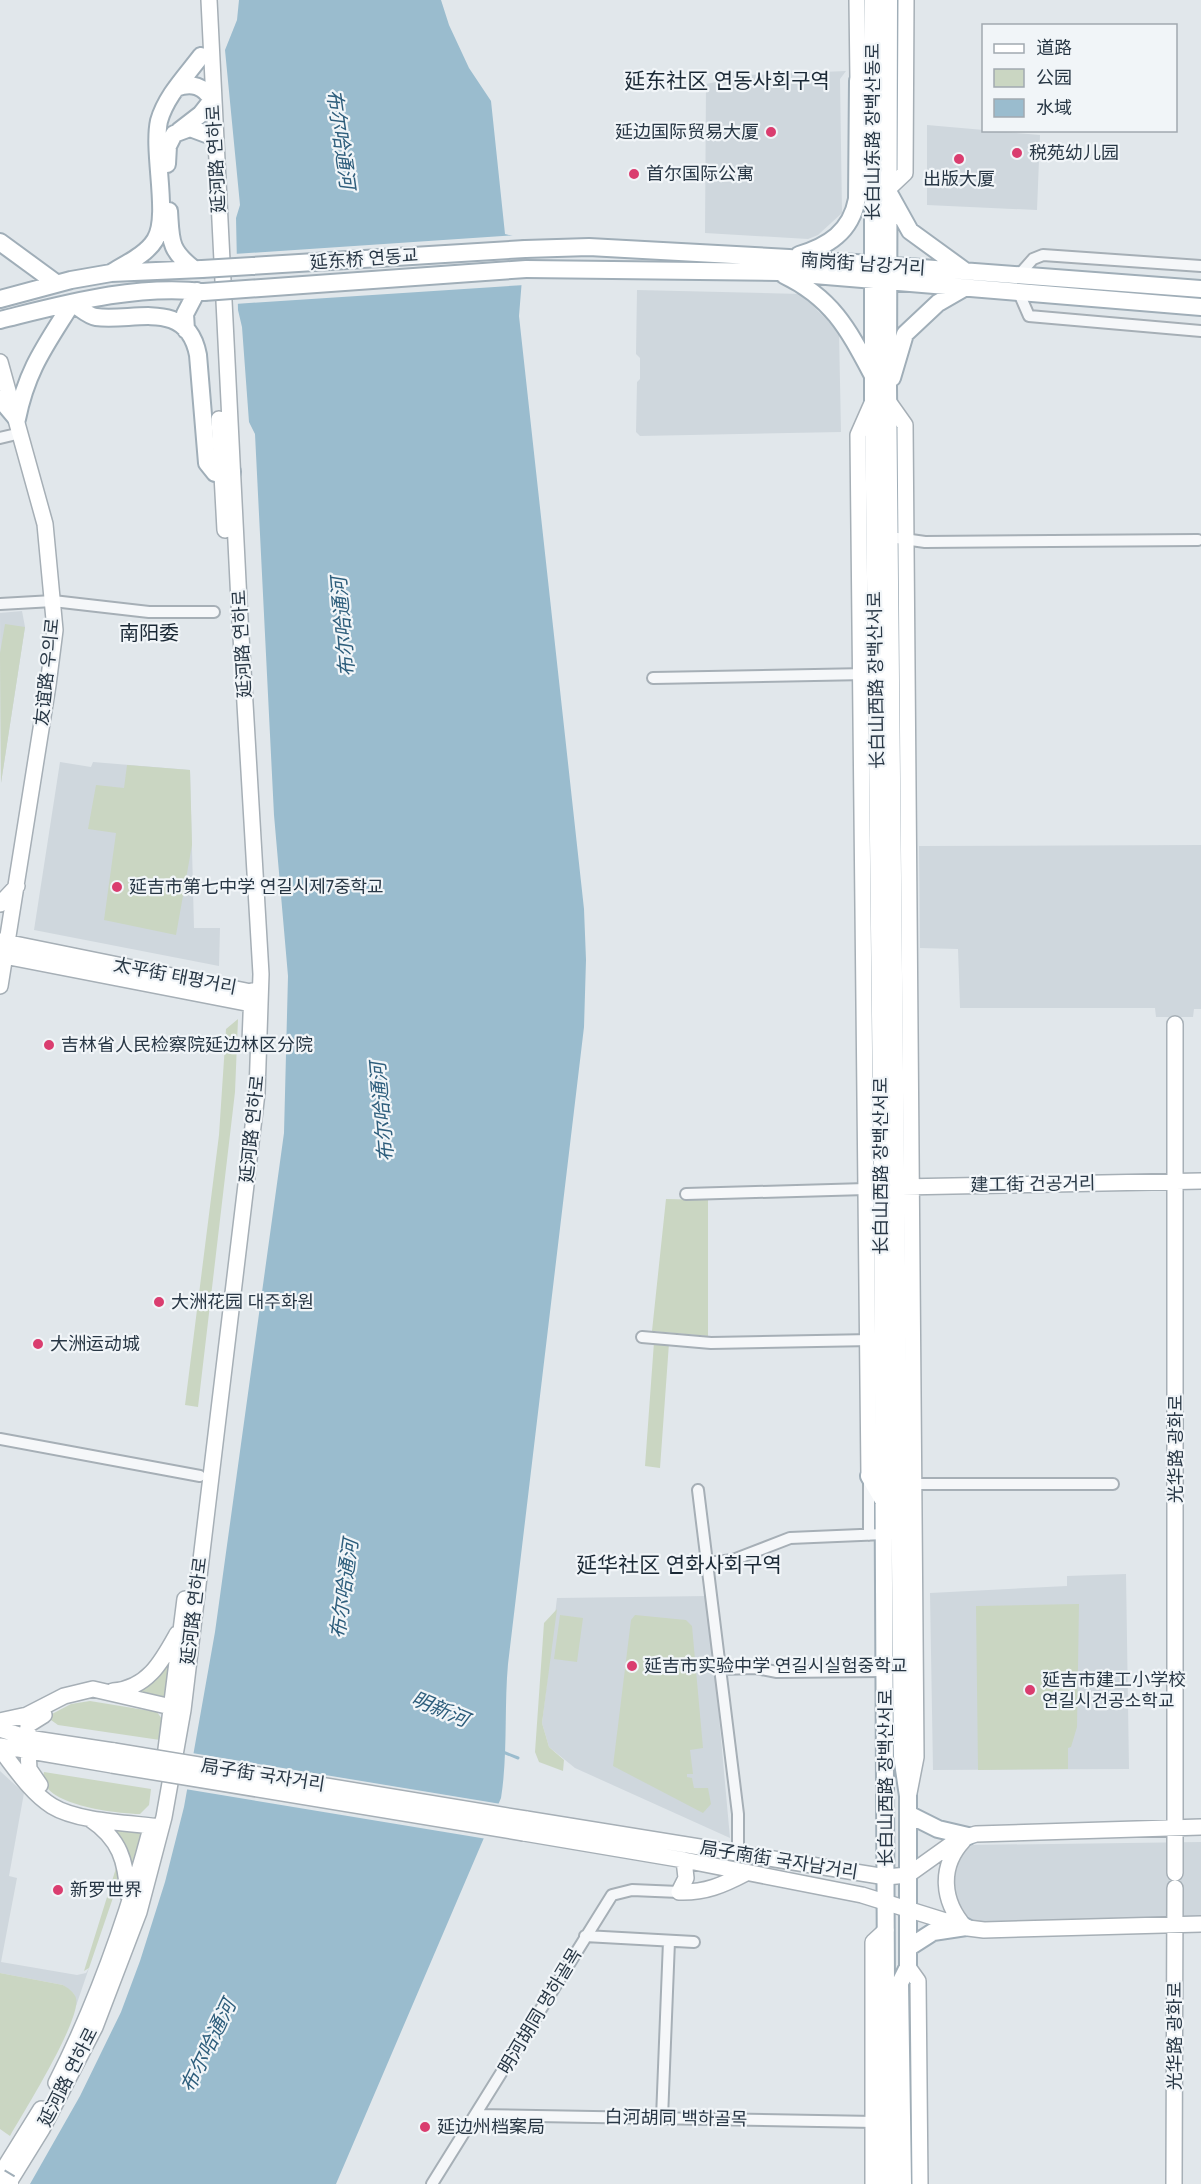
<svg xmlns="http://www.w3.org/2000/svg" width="1201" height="2184" font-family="'Fira Sans','Noto Sans SC','Noto Sans KR',sans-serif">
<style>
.built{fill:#cfd7dd}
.green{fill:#cad6c2}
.water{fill:#9abcce}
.pier{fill:#e1e7eb}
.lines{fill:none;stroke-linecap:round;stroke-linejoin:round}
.stream{stroke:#9abcce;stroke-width:3}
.street-casing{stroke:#a6afb6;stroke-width:14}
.secondary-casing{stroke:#a6afb6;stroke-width:18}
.primary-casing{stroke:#a0aeb8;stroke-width:20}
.street{stroke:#f5f7f9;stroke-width:10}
.secondary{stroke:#fff;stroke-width:15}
.primary{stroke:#fff;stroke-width:16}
.secondary-bridge-casing{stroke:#a6afb6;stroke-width:18;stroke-linecap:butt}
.primary-bridge-casing{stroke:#a0aeb8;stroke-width:20;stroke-linecap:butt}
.secondary-bridge{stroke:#fff;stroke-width:15}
.primary-bridge{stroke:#fff;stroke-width:16}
.poi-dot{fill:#da3d6f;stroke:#f1f5f8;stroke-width:2}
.labels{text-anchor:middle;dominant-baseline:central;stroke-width:4.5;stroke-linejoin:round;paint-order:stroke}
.poi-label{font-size:18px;fill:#283745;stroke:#f1f5f8;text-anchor:start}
.street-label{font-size:18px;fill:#283745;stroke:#f1f5f8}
.water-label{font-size:20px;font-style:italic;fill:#2e5e7c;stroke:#f1f5f8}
.neighbourhood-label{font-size:20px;fill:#1a2835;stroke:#f1f5f8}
.quarter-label{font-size:21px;fill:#1a2835;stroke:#f1f5f8}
</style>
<rect width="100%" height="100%" fill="#e1e7eb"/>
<path class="built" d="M846,71L840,79L842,213L818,235L808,239L705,233L706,84L721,81L724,76Z
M927,125L1040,135L1037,210L927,205Z
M637,290L801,294L839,332L841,432L640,436L636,432L637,382L640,379V358L636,354Z
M22,611L25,627L1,783L0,613Z
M60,762L91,767L93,762L190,770L194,928H220L219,966L34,930Z
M1201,845V1009H1194L1193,1017H1156L1155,1008H960L958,949L920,948L919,846Z
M1126,1574L1129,1769L933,1770L930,1593L1067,1586V1576Z
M708,1596L730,1838L575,1768L549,1747L542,1723L557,1598Z
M0,1771L24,1793L9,1876L17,1878L1,1962L77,1975L86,1973L89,1968L76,2006L74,1994L63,1985L0,1973Z
M1201,1842V1920L973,1925L957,1906L951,1884L956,1863L968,1845Z"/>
<path class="green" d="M5,624L25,627L1,783L0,653Z
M127,765L190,770L192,845L176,935L104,920L116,833L88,829L96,785L124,788Z
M238,1019L235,1092L198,1407L185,1405L219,1135L226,1029Z
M666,1199L708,1200V1336L652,1331Z
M654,1342L669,1343L660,1468L645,1466Z
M1079,1604L1077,1727L1071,1747L1068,1748V1769L978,1770L976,1606Z
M557,1609L542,1723L549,1747L564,1760L563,1771L539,1762L535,1752L544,1623Z
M560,1615L583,1618L577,1662L554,1659Z
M635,1615L686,1620L692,1626L703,1748L690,1750L693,1774H687V1777L692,1778L694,1788H708L711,1804L703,1813L613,1766L631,1620Z
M169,1657L165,1697L125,1692Z
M90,1701L157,1712L162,1719L160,1740L58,1725L51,1720L52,1714L71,1704Z
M44,1772L151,1789L149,1805L140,1814C120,1814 34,1805 44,1772Z
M105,1824L143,1829L131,1871Z
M117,1865V1886L89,1968L84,1971Z
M0,1973L63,1985C68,1988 74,1992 76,1998C82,2019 23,2113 10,2136L0,2129Z"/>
<path class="water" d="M239,0H441L449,25L469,68L491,101L505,234L517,237L522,279L519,316L584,909L586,960L584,1027L508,1664C504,1708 508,1754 501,1798L336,2184H30L80,2096L121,2012L140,1961L165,1882L184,1807L215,1632L284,1133L288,976L274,815L255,434L249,422L242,327L238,310L236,218L240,205L225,50L237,20Z"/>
<path class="pier" d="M519,235L525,285L235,304L234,254Z
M192,1753L501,1804L487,1839L185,1789Z"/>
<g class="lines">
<path class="stream" d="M503,1752L518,1758"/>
<g class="street-casing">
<path id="street" d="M1019,275L1033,259L1043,255L1201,266
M1019,293L1029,316L1201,331
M0,438L21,433
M890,537L925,542L1198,540
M0,604L53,601L149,612H214
M653,678L867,674
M686,1194L866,1189
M642,1337L711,1343L872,1340
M0,1439L200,1476
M869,1479V1535
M909,1484H1113
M698,1490L738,1814V1855
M707,1563L733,1560L790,1538L884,1534
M720,1669L756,1668L777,1672L885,1671
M585,1936L694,1942
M476,2115L875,2122
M662,2118L669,1941
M432,2184L612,1895L632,1890L679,1892"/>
</g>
<g class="secondary-casing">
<path id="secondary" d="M857,0L858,81
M888,189L905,173L906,0
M0,362L45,524L55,630L48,685L0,986
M888,401L905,425L916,1757L909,1793
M219,419L225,530
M0,904L17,886
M0,941L251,992L259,998
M0,955L251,1004L259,1001
M1175,1024V1873
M250,1042L252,991
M901,1187L1201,1181
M869,1476L858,435L873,401
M113,1691C148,1688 162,1661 177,1634
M0,1721L27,1715L64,1696L93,1689L180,1709
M0,1729L28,1738L114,1751
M28,1738V1725L44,1715
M0,1746L112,1765
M0,1749C15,1768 31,1793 52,1806C78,1822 130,1823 161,1827
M28,1751L29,1769L40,1785
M165,1757L185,1599
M90,1819C120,1839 126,1861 128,1895
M526,1819L886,1877L908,1875L957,1840L976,1834L1201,1827
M524,1833L684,1860L862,1895L968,1928L984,1930L1201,1924
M963,1841C939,1867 942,1901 965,1927
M684,1860L686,1878L679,1892C705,1893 723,1885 746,1873
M908,1967L918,1981L920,2184
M56,2083C97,2002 128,1915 151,1828
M0,2175L41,2109
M8,2184L42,2129L95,2027L139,1912L164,1817L183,1710L257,1093L261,974L239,602L209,0
M873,2184V1942L886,1930
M1174,2184L1175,1888"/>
</g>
<g class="primary-casing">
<path id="primary" d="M873,0V401L882,1188L887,2184
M889,0L888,387L902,1756L908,1796V1967L900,1983L903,2184
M176,88C192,82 204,86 212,100L201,114L179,131
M167,164L168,146L174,134L190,128L206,134
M890,195L910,231L965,271
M169,211C171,241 169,250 194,269
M0,242L56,283
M525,249L589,247L789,258L1201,289
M799,255C828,246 851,232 857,199L858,81L873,61
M526,269L778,272L1201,307
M111,273C125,264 146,255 155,240C170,217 152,153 159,121C166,96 186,76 201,56
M784,275C832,298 848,329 872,374
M0,299L71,280L111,273L202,269
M72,303C79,307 88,316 96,317C134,322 187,298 198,355L207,463L215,473L232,472
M0,320C65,304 135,284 204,292
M186,330L185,314L197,291
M892,378L905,334L938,303L964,288
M0,399L17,419
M17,419C27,369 46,345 72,303
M869,1476L883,1500
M908,1814L938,1829L968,1836
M908,1948L933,1932L966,1927"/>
</g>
<use href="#street" class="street"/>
<use href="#secondary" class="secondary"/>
<use href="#primary" class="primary"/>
<g class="secondary-bridge-casing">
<path id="secondary-bridge" d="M114,1751L526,1819
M112,1765L524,1833"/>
</g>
<g class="primary-bridge-casing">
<path id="primary-bridge" d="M202,269L525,249
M204,292L526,269
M0,2178L10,2184"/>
</g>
<use href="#secondary-bridge" class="secondary-bridge"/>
<use href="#primary-bridge" class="primary-bridge"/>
</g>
<g class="poi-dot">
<circle cx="771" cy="132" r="6"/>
<circle cx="1017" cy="153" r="6"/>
<circle cx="959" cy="159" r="6"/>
<circle cx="634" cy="174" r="6"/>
<circle cx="117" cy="887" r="6"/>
<circle cx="49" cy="1045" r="6"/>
<circle cx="159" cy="1302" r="6"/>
<circle cx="38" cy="1344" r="6"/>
<circle cx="632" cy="1666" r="6"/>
<circle cx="1030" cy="1690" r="6"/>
<circle cx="58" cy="1890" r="6"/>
<circle cx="425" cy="2127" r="6"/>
</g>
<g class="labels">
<g class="poi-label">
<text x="759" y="132" text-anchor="end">延边国际贸易大厦</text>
<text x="1029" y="153">税苑幼儿园</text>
<text x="646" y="174">首尔国际公寓</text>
<text x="959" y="179" text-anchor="middle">出版大厦</text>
<text x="129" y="887">延吉市第七中学 연길시제7중학교</text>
<text x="61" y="1045">吉林省人民检察院延边林区分院</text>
<text x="171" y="1302">大洲花园 대주화원</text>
<text x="50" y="1344">大洲运动城</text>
<text x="644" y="1666">延吉市实验中学 연길시실험중학교</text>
<text x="1042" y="1680">延吉市建工小学校<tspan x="1042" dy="21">연길시건공소학교</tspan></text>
<text x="70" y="1890">新罗世界</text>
<text x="437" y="2127">延边州档案局</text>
</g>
<g class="street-label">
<text transform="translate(873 132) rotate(-90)">长白山东路 장백산동로</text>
<text transform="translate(216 159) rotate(-93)">延河路 연하로</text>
<text transform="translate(364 259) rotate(-4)">延东桥 연동교</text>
<text transform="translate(863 264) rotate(4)">南岗街 남강거리</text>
<text transform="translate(242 644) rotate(-93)">延河路 연하로</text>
<text transform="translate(47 672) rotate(-84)">友谊路 우의로</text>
<text transform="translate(876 680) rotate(-91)">长白山西路 장백산서로</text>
<text transform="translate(175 976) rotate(11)">太平街 태평거리</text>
<text transform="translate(252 1129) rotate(-84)">延河路 연하로</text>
<text transform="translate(881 1166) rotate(-90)">长白山西路 장백산서로</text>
<text transform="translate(1033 1184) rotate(-1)">建工街 건공거리</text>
<text transform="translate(1176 1449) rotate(-90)">光华路 광화로</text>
<text transform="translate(194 1611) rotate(-83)">延河路 연하로</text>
<text transform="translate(263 1775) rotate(9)">局子街 국자거리</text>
<text transform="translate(886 1778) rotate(-90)">长白山西路 장백산서로</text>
<text transform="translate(779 1860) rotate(9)">局子南街 국자남거리</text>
<text transform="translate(540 2011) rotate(-59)">明河胡同 명하골목</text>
<text transform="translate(1175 2036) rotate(-90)">光华路 광화로</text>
<text transform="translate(68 2077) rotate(-63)">延河路 연하로</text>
<text transform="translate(676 2118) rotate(1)">白河胡同 백하골목</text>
</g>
<g class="water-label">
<text transform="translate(341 139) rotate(82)">布尔哈通河</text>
<text transform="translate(343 627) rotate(-95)">布尔哈通河</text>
<text transform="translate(382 1112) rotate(-95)">布尔哈通河</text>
<text transform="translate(344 1589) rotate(-82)">布尔哈通河</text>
<text transform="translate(440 1709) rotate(23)">明新河</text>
<text transform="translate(208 2046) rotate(-64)">布尔哈通河</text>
</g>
<g class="neighbourhood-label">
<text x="149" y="633">南阳委</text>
</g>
<g class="quarter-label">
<text x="727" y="81">延东社区 연동사회구역</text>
<text x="679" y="1565">延华社区 연화사회구역</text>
</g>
</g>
<rect x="982" y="24" width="195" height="108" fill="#f1f5f8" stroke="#a1a9b0" stroke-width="1.5"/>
<rect x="994" y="44" width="30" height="9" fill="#ffffff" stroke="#a1a9b0" stroke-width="1.5"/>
<text x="1036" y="54" font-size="18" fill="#283745">道路</text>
<rect x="994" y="69" width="30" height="18" fill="#cad6c2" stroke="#a1a9b0" stroke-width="1.5"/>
<text x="1036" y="84" font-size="18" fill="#283745">公园</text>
<rect x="994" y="99" width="30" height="18" fill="#9abcce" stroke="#a1a9b0" stroke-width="1.5"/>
<text x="1036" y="114" font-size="18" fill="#283745">水域</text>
</svg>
